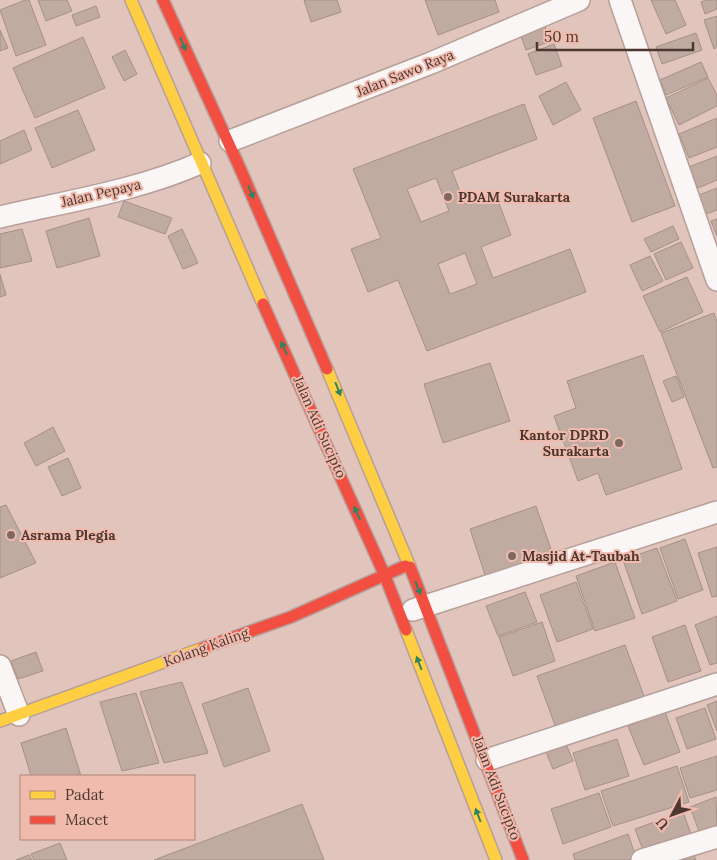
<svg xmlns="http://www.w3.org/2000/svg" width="717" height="860" font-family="Lora,serif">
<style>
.building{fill:#c0aba2;stroke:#a59087;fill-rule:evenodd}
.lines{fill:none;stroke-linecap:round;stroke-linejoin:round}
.street-casing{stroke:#b69f99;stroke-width:24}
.slow-casing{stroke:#b69f99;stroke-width:14}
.jam-casing{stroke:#b69f99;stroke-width:14}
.street{stroke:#faf6f5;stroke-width:21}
.slow{stroke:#ffcf43;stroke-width:11}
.jam{stroke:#f24e42;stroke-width:11}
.oneway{fill:#34835f}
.poi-dot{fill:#806862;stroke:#f0bbad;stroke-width:2}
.labels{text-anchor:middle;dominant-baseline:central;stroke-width:4;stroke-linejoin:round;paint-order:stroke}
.street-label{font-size:14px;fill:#4c3731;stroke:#f0bbad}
.poi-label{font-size:14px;font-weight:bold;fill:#4c3731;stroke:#f0bbad;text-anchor:start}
</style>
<rect width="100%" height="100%" fill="#e1c4bc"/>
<path class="building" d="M25,0H29L46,45L16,56L0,10Z
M38,0H67L72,11L46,21Z
M304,0H337L341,12L311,22Z
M425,0H495L499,12L438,35Z
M651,0H675L686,25L666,34Z
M706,0H717V9L705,14L701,2Z
M96,6L100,17L76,26L72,15Z
M717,16V47L714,49L704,20Z
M545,27L551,41L526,50L521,36Z
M0,30L8,48L0,51Z
M696,33L702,50L662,64L656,47Z
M83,37L105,88L35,118L13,68Z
M554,44L562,66L536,75L528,54Z
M125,50L137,74L124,81L112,57Z
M701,62L708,77L666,95L660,80Z
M708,78L717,95V106L679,125L666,98Z
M566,82L581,110L553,125L539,96Z
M636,101L675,206L632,222L593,118Z
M524,104L537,139L452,171L465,204L495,193L511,235L481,247L493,278L570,249L586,292L427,351L398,280L368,292L351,249L381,238L353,169ZM436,178L449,211L421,222L407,189ZM465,253L477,284L450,294L438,264Z
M78,110L95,150L52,168L35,128Z
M717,118V147L689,158L679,134Z
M24,130L32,150L0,164V141Z
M717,156V180L698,188L689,167Z
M717,188V210L706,214L699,195Z
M124,201L172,218L165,234L118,217Z
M89,218L100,256L57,268L46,231Z
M717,219V236L711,221Z
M673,226L679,239L651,252L644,239Z
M22,229L32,261L0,268V234Z
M182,229L198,263L183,269L168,236Z
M681,242L693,268L666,280L654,254Z
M650,256L663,281L642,291L630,265Z
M0,274L6,295L0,297Z
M687,277L703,312L660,332L643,296Z
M714,313L717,322V467L713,468L661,333Z
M643,355L682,469L606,495L598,473L578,481L554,416L576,408L567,381Z
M490,363L510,421L443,443L424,384Z
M676,376L684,397L672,402L663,381Z
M53,427L65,451L36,466L24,443Z
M68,458L81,488L62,496L48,467Z
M6,505L36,563L0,578V507Z
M536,506L553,555L486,578L470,529Z
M685,539L703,590L678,599L660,548Z
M717,547V596L712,597L698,553Z
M657,548L677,601L642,614L623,560Z
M615,562L635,618L595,631L576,576Z
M576,582L593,629L557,642L540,595Z
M525,592L537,622L498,636L486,606Z
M717,616V663L710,665L695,625Z
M542,622L555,661L513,676L499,637Z
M685,625L701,671L668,682L652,637Z
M625,645L644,696L556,728L537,676Z
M36,652L43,671L18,679L11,661Z
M182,682L208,753L164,763L140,692Z
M248,688L270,751L224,767L202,704Z
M136,693L159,763L122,771L100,702Z
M717,701V731L707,705Z
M705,708L716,739L687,749L676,718Z
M665,712L680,752L644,765L628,726Z
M66,728L81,776H31L21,743Z
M617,739L629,776L585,790L573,753Z
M566,744L573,761L553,769L546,752Z
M717,756V790L690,798L680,768Z
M677,766L689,802L613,826L601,791Z
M599,793L611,827L563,844L551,809Z
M716,797L717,828L700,834L690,807Z
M302,804L324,860H154Z
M683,812L691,834L643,850L635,829Z
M628,834L636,857L628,860H575L573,854Z
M60,843L67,860H34L31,854Z
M692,850L696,860H665Z
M29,855L32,860H16Z"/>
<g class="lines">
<g class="street-casing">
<path id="street" d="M620,0L717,280
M230,141L431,63L579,0
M0,217C64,202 140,190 200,163
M413,610L717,512
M0,666L19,715
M487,760L717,684
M642,860L717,837"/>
</g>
<g class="slow-casing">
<path id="slow" d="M131,0L263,304
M327,369L410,567
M406,630L496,860
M0,721L203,648"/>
</g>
<g class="jam-casing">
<path id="jam" d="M163,0L239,166L327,369
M263,304L385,576L406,630
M410,567L523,860
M203,648L291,617L405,566"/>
</g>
<use href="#street" class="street"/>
<use href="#slow" class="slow"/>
<use href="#jam" class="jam"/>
</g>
<defs><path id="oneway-solid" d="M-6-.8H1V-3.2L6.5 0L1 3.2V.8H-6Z" transform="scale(1.25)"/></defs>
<g class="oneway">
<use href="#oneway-solid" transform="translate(183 44) rotate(66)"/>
<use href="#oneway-solid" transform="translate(251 192) rotate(67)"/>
<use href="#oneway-solid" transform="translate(284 348) rotate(-114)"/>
<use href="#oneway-solid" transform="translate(338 389) rotate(68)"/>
<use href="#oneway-solid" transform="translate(357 513) rotate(-114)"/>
<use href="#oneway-solid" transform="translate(418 588) rotate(68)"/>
<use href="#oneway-solid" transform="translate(419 663) rotate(-111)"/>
<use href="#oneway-solid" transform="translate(478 815) rotate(-111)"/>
</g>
<g class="poi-dot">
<circle cx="448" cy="197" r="5"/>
<circle cx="619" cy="443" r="5"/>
<circle cx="11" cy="535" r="5"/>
<circle cx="512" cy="556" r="5"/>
</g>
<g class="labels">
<g class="street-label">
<text transform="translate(405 73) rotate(-22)">Jalan Sawo Raya</text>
<text transform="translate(101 193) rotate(-13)">Jalan Pepaya</text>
<text transform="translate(320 427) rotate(66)">Jalan Adi Sucipto</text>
<text transform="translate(206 647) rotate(-20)">Kolang Kaling</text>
<text transform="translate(497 788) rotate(69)">Jalan Adi Sucipto</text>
</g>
<g class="poi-label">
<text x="458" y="197">PDAM Surakarta</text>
<text x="609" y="435" text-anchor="end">Kantor DPRD<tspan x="609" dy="16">Surakarta</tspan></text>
<text x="21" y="535">Asrama Plegia</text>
<text x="522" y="556">Masjid At-Taubah</text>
</g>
</g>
<rect x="20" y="775" width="175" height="65" fill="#f0bbad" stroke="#ae867b"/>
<rect x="30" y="791" width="25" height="8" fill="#ffcf43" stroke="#ae867b"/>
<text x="65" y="800" font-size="15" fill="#4c3731">Padat</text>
<rect x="30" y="816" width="25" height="8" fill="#f24e42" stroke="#ae867b"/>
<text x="65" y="825" font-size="15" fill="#4c3731">Macet</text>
<g transform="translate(672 815) rotate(229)" stroke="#f0bbad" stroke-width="4" paint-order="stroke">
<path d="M0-4L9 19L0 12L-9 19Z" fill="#4c3731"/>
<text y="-8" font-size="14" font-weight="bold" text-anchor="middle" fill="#4c3731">U</text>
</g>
<path d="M537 42v8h156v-8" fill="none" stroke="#4c3731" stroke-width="2.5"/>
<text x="544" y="42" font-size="15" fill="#4c3731" stroke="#f0bbad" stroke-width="4" paint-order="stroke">50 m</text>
</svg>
